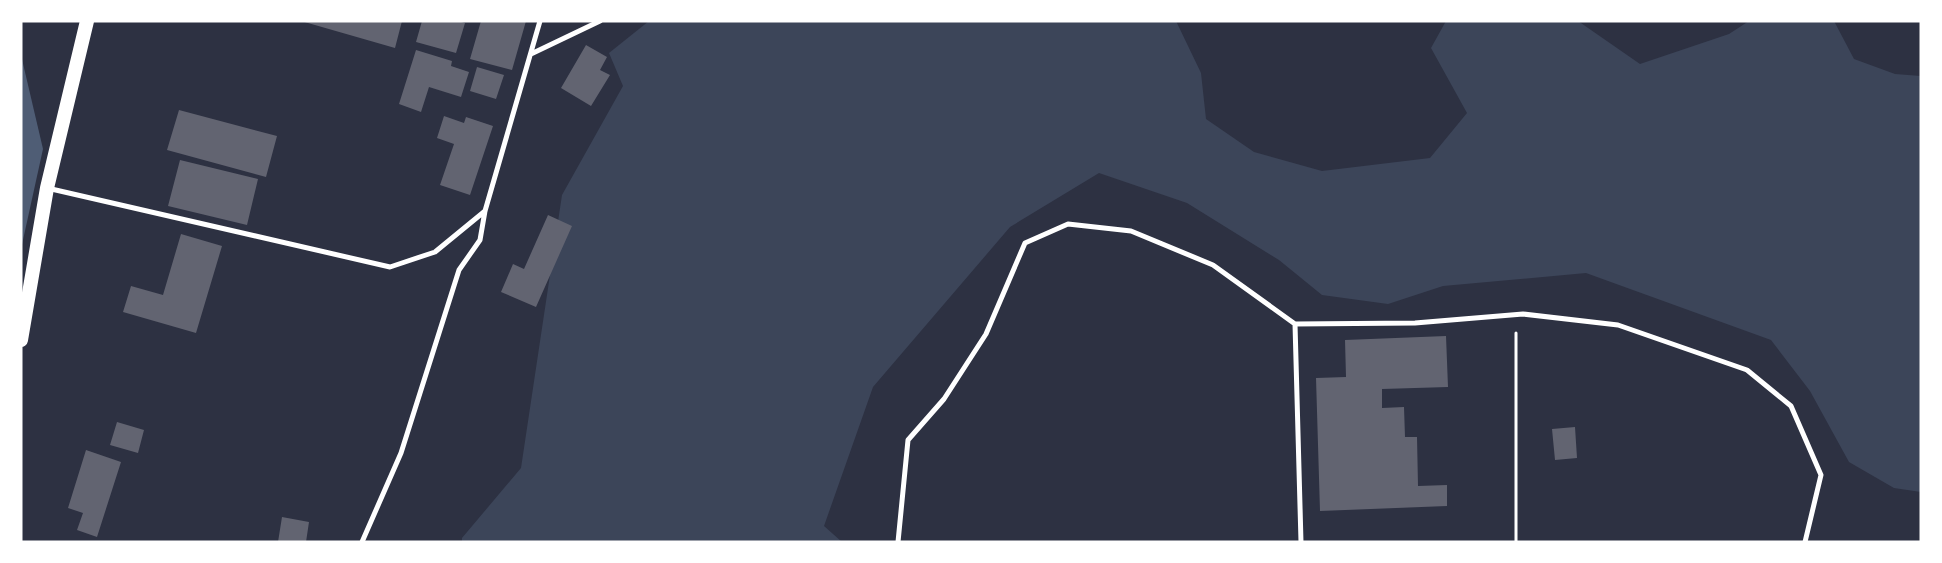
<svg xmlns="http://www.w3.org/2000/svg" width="1942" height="563" font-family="Lato,sans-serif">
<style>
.green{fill:#3c4559}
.water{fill:#4f5d75}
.building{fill:#626471}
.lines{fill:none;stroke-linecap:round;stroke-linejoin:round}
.path{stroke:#fff;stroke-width:3}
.minor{stroke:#fff;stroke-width:5}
.trunk{stroke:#fff;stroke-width:14}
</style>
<rect width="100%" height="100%" fill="#2d3142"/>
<path class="green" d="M649,21H1176L1201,73L1206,119L1254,152L1322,171L1430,158L1467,113L1431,48L1446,21H1578L1640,64L1729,34L1749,21H1834L1854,59L1895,74L1921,76V492L1894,488L1849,462L1810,391L1771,340L1586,273L1443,286L1388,304L1322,295L1279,260L1187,203L1099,173L1010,227L873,387L824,526L842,542H462V538L521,468L562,195L623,86L609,53Z"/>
<path class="water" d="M21,55L43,149L21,249Z"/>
<path class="building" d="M301,21H402L395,48Z
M422,21H458L465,23L456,53L416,42Z
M481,21H526L512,70L470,59Z
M586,45L607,57L600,70L610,75L591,106L561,88Z
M416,50L452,61L451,66L469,72L461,97L429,87L421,112L399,104Z
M477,67L504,75L496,99L470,91Z
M179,110L277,136L266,177L167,150Z
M444,116L464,123L466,117L493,126L470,195L440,185L454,144L437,138Z
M180,160L258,179L247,225L168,206Z
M548,215L572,226L536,307L501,292L513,264L524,269Z
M181,234L222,246L196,333L123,312L131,286L163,295Z
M1446,336L1448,387L1382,389V408L1404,407L1405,437H1417L1418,486L1447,485V506L1320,511L1316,378L1346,377L1345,340Z
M117,422L144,430L138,453L110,445Z
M1575,427L1577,458L1555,460L1552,429Z
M86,450L121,462L97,537L77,530L83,513L68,508Z
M282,517L309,522L306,542H278Z"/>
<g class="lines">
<path class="path" d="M1516,542V333"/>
<path class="minor" d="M531,54L600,21
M47,188L390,267L435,252L485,211
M1295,324L1301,542
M362,542L401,453L459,270L480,240L485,211L540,21
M898,542L908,440L944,399L986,334L1025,243L1068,224L1131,231L1213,265L1295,324L1415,323L1523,314L1618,325L1747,370L1791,406L1821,475L1805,542"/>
<path class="trunk" d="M21,340L47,188L87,21"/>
</g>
<rect width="1942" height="563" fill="none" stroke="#ffffff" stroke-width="45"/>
</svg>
